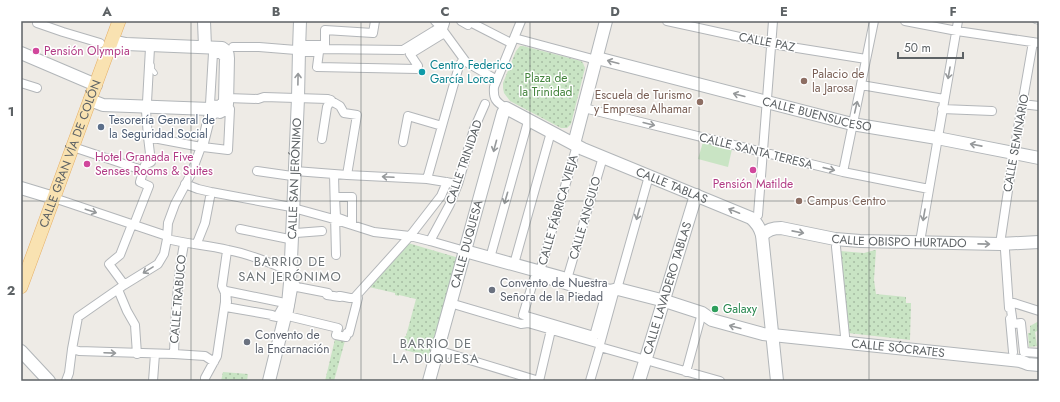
<svg xmlns="http://www.w3.org/2000/svg" width="1060" height="402" font-family="Jost,sans-serif">
<style>
.grass{fill:#c9e4c4}
.park{fill:url(#park-dots)}
.lines{fill:none;stroke-linecap:round;stroke-linejoin:round}
.lane-casing{stroke:#b3b6b9;stroke-width:5.5}
.street-casing{stroke:#b3b6b9;stroke-width:10}
.secondary-casing{stroke:#b2b6b9;stroke-width:14}
.primary-casing{stroke:#e6b067;stroke-width:14}
.lane{stroke:#fff;stroke-width:4}
.street{stroke:#fff;stroke-width:8}
.secondary{stroke:#fff;stroke-width:12}
.primary{stroke:#f9e2b1;stroke-width:13}
.oneway{stroke:#96999b}
.grid{fill:none;stroke:#5d6265;stroke-width:1;stroke-opacity:0.55}
.hotel-dot{fill:#d1479c;stroke:#fff;stroke-width:1.5}
.culture-dot{fill:#0f9aa8;stroke:#fff;stroke-width:1.5}
.education-dot{fill:#8d6e63;stroke:#fff;stroke-width:1.5}
.service-dot{fill:#5c6f8a;stroke:#fff;stroke-width:1.5}
.worship-dot{fill:#6b7280;stroke:#fff;stroke-width:1.5}
.leisure-dot{fill:#2e9e5b;stroke:#fff;stroke-width:1.5}
.labels{text-anchor:middle;dominant-baseline:central;stroke-width:3;stroke-linejoin:round;paint-order:stroke}
.street-label{font-size:12px;fill:#5d6265;stroke:#fff}
.hotel-label{font-size:12px;fill:#b23c85;stroke:#fff;text-anchor:start}
.culture-label{font-size:12px;fill:#0d838f;stroke:#fff;text-anchor:start}
.education-label{font-size:12px;fill:#785e54;stroke:#fff;text-anchor:start}
.park-label{font-size:12px;fill:#44843d;stroke:#fff}
.service-label{font-size:12px;fill:#4e5e75;stroke:#fff;text-anchor:start}
.worship-label{font-size:12px;fill:#5b616d;stroke:#fff;text-anchor:start}
.leisure-label{font-size:12px;fill:#27864d;stroke:#fff;text-anchor:start}
.neighbourhood-label{font-size:13px;letter-spacing:1px;fill:#6e7477;stroke:#fff}
.neatline{fill:none;stroke:#5d6265;stroke-width:1.5}
.grid-label{font-size:13px;text-anchor:middle;font-weight:bold;fill:#5d6265}
</style>
<defs>
<pattern id="park-dots" width="8" height="8" patternUnits="userSpaceOnUse"><rect width="8" height="8" fill="#c9e4c4"/><path d="M2 2h.1M6 6h.1" fill="none" stroke="#a6bca3" stroke-width="1.8" stroke-linecap="round"/></pattern>
</defs>
<rect width="100%" height="100%" fill="#eeebe6"/>
<path class="grass" d="M703,142L732,149L728,167L698,159Z"/>
<path class="park" d="M520,46H523L581,61L583,63L585,68L571,124L567,128H561L510,101L504,93L503,88V83L516,51Z
M408,243L459,258L431,357L401,349L405,336H406L416,299L399,295V296L395,295V293L369,287Z
M875,250H876L874,280L876,294L906,297V303H911L910,340L848,333L840,251L864,253Z
M1039,321V330L1035,332L1037,346L1029,347L1028,333H1030V326Z
M336,335L346,337L334,381H325Z
M223,372L248,374L247,381H221Z"/>
<g class="lines">
<g class="lane-casing">
<path id="lane" d="M1035,21L1039,22
M152,65V69L155,73"/>
</g>
<g class="street-casing">
<path id="street" d="M375,21L373,33L325,30V45H302L301,52H319L317,67L417,69L418,66L410,54L441,35L445,23L442,21
M435,21L439,25L466,62L497,80
M461,21L468,25L470,21
M667,21L772,44L866,59
M905,21L957,31L1039,43
M470,22L509,42
M37,23L63,32L100,43
M518,39L589,58
M233,47H259L296,50
M319,49L403,50L434,31L437,29L442,30
M213,53L221,54L224,58L223,101L219,105L210,104Z
M21,83L37,88
M861,85L944,99
M227,98L258,99L264,97L328,99L340,106L344,113L357,115L347,175
M147,102L150,48
M1022,104L1039,106
M506,108C496,102 493,99 494,87L521,21
M584,108L843,172L929,189
M230,109L228,150L203,147L210,119L213,115L217,113L220,114Z
M942,109L992,111
M146,111L148,137L201,147
M322,139L327,107L331,100
M403,142L408,116L442,126
M73,147L142,170
M257,171L292,176
M295,171L347,175L427,179L458,184
M843,172L874,21
M334,174L336,255
M427,179L459,66L463,60
M185,184L198,189L211,192L291,207
M335,197H352V223L336,217Z
M54,198L167,236
M297,209L330,218L374,232L410,236L430,241L465,251
M758,215L773,21
M135,222L149,186L140,182L145,165L151,162L148,137
M240,229L289,239
M296,233L322,231
M167,239C187,244 208,245 228,250C249,254 268,262 287,270H291
M430,241L450,204L458,184L474,129L485,104
M921,242V236L958,21
M197,243L205,223L211,192
M1000,244L1013,157L1033,42
M836,247L845,336
M1005,250L1009,308
M490,258L527,125L529,120
M514,264L551,132
M540,271L576,149
M542,278L605,297L594,336L523,315L534,279Z
M567,279L603,157
M123,283L109,264L120,255L131,227
M294,283L297,287L328,293L327,295L340,297V296L350,298H358L349,333H347L346,337L336,335L338,328L288,316Z
M617,289L649,176
M226,291L231,292L285,303L277,317L272,316V315L226,307L227,302Z
M119,292L127,311L135,325L137,354
M355,297L410,236L441,196L447,182
M450,303L521,324L528,323L600,344
M1039,311L1014,303H1010L1013,324L1021,323L1024,352L1039,353
M1010,319L1013,352
M600,347L720,381
M72,349L79,351L174,354L205,356L214,362
M437,350L539,381
M174,354C175,317 177,281 184,244
M686,372L702,313
M66,381L69,373L72,349L78,317L124,285L158,264L164,254L167,239L168,223L175,204L191,174L201,147L210,109
M153,381L155,354
M205,381V378L217,356L225,302V293L222,286L227,251
M539,381L551,330
M590,381L600,347V344L614,293L613,290"/>
</g>
<g class="secondary-casing">
<g id="secondary">
<path d="M204,21L205,47"/>
<path d="M21,53L96,85"/>
<path id="s1" d="M597,58L852,124L937,138L1039,158"/>
<path d="M90,100L103,105L210,109C217,109 222,110 227,104L228,58C228,53 227,51 222,48L126,44L112,41"/>
<path d="M574,144L606,21"/>
<path d="M21,188L54,198"/>
<path id="s2" d="M762,235C768,230 772,228 781,228L835,239L860,241L1000,244L1039,242"/>
<path id="s3" d="M465,251L610,291L618,289L665,301L702,313L712,320L763,334L1020,361L1023,362L1028,364L1039,365"/>
<path d="M21,351L49,381"/>
<path id="s4" d="M269,381L288,304L290,283L298,98L299,50L300,21"/>
<path id="s5" d="M429,381L503,113L506,108L583,149L751,218C757,223 760,228 762,235L777,381"/>
<path id="s6" d="M639,381L696,195"/>
</g>
</g>
<g class="primary-casing">
<g id="primary">
<path id="s7" d="M21,287L119,21"/>
</g>
</g>
<use href="#lane" class="lane"/>
<use href="#street" class="street"/>
<use href="#secondary" class="secondary"/>
<use href="#primary" class="primary"/>
</g>
<defs><path id="oneway-shaft" d="M-6 0H5M1.5-3L5.5 0L1.5 3" fill="none" stroke-width="1.6" stroke-linecap="round" stroke-linejoin="round"/></defs>
<g class="oneway">
<use href="#oneway-shaft" transform="translate(613 62) rotate(-165)"/>
<use href="#oneway-shaft" transform="translate(949 73) rotate(100)"/>
<use href="#oneway-shaft" transform="translate(298 79) rotate(-89)"/>
<use href="#oneway-shaft" transform="translate(739 95) rotate(-165)"/>
<use href="#oneway-shaft" transform="translate(856 107) rotate(-77)"/>
<use href="#oneway-shaft" transform="translate(649 124) rotate(14)"/>
<use href="#oneway-shaft" transform="translate(976 145) rotate(-169)"/>
<use href="#oneway-shaft" transform="translate(495 146) rotate(105)"/>
<use href="#oneway-shaft" transform="translate(829 169) rotate(14)"/>
<use href="#oneway-shaft" transform="translate(388 177) rotate(-177)"/>
<use href="#oneway-shaft" transform="translate(506 198) rotate(106)"/>
<use href="#oneway-shaft" transform="translate(91 211) rotate(18)"/>
<use href="#oneway-shaft" transform="translate(734 211) rotate(-158)"/>
<use href="#oneway-shaft" transform="translate(638 214) rotate(106)"/>
<use href="#oneway-shaft" transform="translate(924 215) rotate(100)"/>
<use href="#oneway-shaft" transform="translate(798 232) rotate(11)"/>
<use href="#oneway-shaft" transform="translate(984 244) rotate(1)"/>
<use href="#oneway-shaft" transform="translate(148 270) rotate(148)"/>
<use href="#oneway-shaft" transform="translate(735 327) rotate(-165)"/>
<use href="#oneway-shaft" transform="translate(110 353) rotate(2)"/>
</g>
<path class="grid" d="M191,21V381M361,21V381M530,21V381M699,21V381M869,21V381M21,201H1039"/>
<g class="hotel-dot">
<circle cx="36" cy="51" r="4"/>
<circle cx="87" cy="164" r="4"/>
<circle cx="753" cy="170" r="4"/>
</g>
<circle class="culture-dot" cx="422" cy="72" r="4"/>
<g class="education-dot">
<circle cx="804" cy="81" r="4"/>
<circle cx="700" cy="102" r="4"/>
<circle cx="799" cy="201" r="4"/>
</g>
<circle class="service-dot" cx="101" cy="127" r="4"/>
<g class="worship-dot">
<circle cx="492" cy="290" r="4"/>
<circle cx="247" cy="342" r="4"/>
</g>
<circle class="leisure-dot" cx="715" cy="309" r="4"/>
<g class="labels">
<g class="street-label">
<text transform="translate(767 42) rotate(11)">CALLE PAZ</text>
<text stroke="none"><textPath href="#s1" startOffset="227">CALLE BUENSUCESO</textPath></text>
<text transform="translate(1016 143) rotate(-80)">CALLE SEMINARIO</text>
<text transform="translate(756 151) rotate(14)">CALLE SANTA TERESA</text>
<text stroke="none"><textPath href="#s7" startOffset="142">CALLE GRAN VÍA DE COLÓN</textPath></text>
<text transform="translate(464 162) rotate(-71)">CALLE TRINIDAD</text>
<text stroke="none"><textPath href="#s4" startOffset="205">CALLE SAN JERÓNIMO</textPath></text>
<text stroke="none"><textPath href="#s5" startOffset="467">CALLE TABLAS</textPath></text>
<text transform="translate(558 210) rotate(-74)">CALLE FÁBRICA VIEJA</text>
<text transform="translate(585 218) rotate(-74)">CALLE ANGULO</text>
<text stroke="none"><textPath href="#s2" startOffset="140">CALLE OBISPO HURTADO</textPath></text>
<text stroke="none"><textPath href="#s5" startOffset="142">CALLE DUQUESA</textPath></text>
<text stroke="none"><textPath href="#s6" startOffset="97">CALLE LAVADERO TABLAS</textPath></text>
<text transform="translate(178 299) rotate(-85)">CALLE TRABUCO</text>
<text stroke="none"><textPath href="#s3" startOffset="447">CALLE SÓCRATES</textPath></text>
</g>
<g class="hotel-label">
<text x="44" y="51">Pensión Olympia</text>
<text x="95" y="157">Hotel Granada Five<tspan x="95" dy="14">Senses Rooms &amp; Suites</tspan></text>
<text x="753" y="184" text-anchor="middle">Pensión Matilde</text>
</g>
<g class="culture-label">
<text x="430" y="65">Centro Federico<tspan x="430" dy="14">García Lorca</tspan></text>
</g>
<g class="education-label">
<text x="812" y="74">Palacio de<tspan x="812" dy="14">la Jarosa</tspan></text>
<text x="692" y="95" text-anchor="end">Escuela de Turismo<tspan x="692" dy="14">y Empresa Alhamar</tspan></text>
<text x="807" y="201">Campus Centro</text>
</g>
<g class="park-label">
<text x="546" y="78">Plaza de<tspan x="546" dy="14">la Trinidad</tspan></text>
</g>
<g class="service-label">
<text x="109" y="120">Tesorería General de<tspan x="109" dy="14">la Seguridad Social</tspan></text>
</g>
<g class="worship-label">
<text x="500" y="283">Convento de Nuestra<tspan x="500" dy="14">Señora de la Piedad</tspan></text>
<text x="255" y="335">Convento de<tspan x="255" dy="14">la Encarnación</tspan></text>
</g>
<g class="leisure-label">
<text x="723" y="309">Galaxy</text>
</g>
<g class="neighbourhood-label">
<text x="290" y="261">BARRIO DE<tspan x="290" dy="15">SAN JERÓNIMO</tspan></text>
<text x="436" y="343">BARRIO DE<tspan x="436" dy="15">LA DUQUESA</tspan></text>
</g>
</g>
<rect width="1060" height="402" fill="none" stroke="#ffffff" stroke-width="44"/>
<path d="M898 52v6h65v-6" fill="none" stroke="#5d6265" stroke-width="2"/>
<text x="904" y="52" font-size="12" fill="#5d6265" stroke="#ffffff" stroke-width="3" paint-order="stroke">50 m</text>
<rect x="22" y="22" width="1016" height="358" class="neatline"/>
<g class="grid-label">
<text x="107" y="16">A</text>
<text x="276" y="16">B</text>
<text x="445" y="16">C</text>
<text x="615" y="16">D</text>
<text x="784" y="16">E</text>
<text x="953" y="16">F</text>
<text x="11" y="116">1</text>
<text x="11" y="295">2</text>
</g>
</svg>
